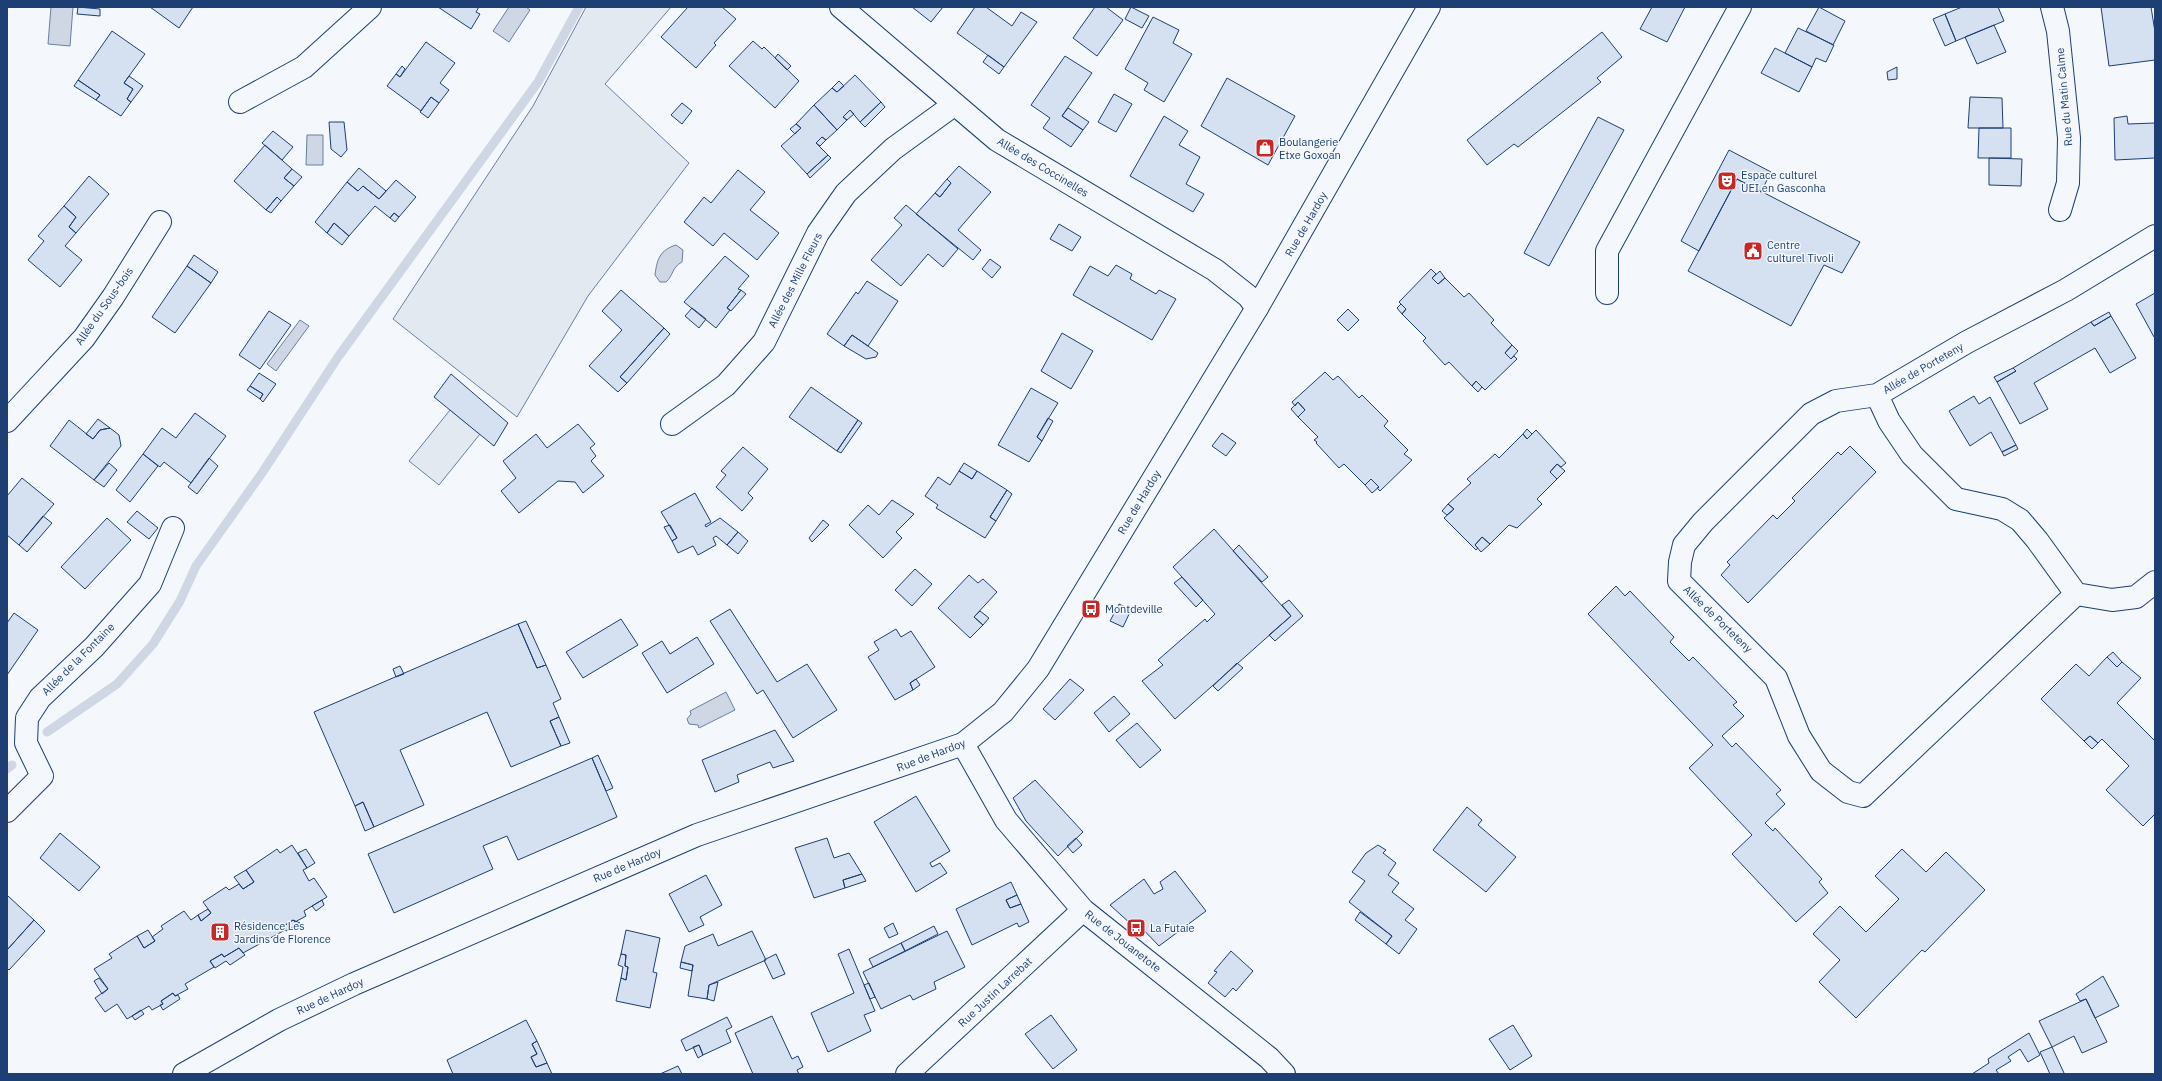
<svg xmlns="http://www.w3.org/2000/svg" width="2162" height="1081" font-family="'IBM Plex Sans',sans-serif">
<style>
.green{fill:#e3e9f0;stroke:#687fa3}
.water{fill:#cfd7e4;stroke:#687fa3}
.lines{fill:none;stroke-linecap:round;stroke-linejoin:round}
.stream{stroke:#cfd7e4;stroke-width:9}
.building{fill:#d5e0f0;stroke:#1d3f73}
.minor-casing{stroke:#1d3f73;stroke-width:24}
.tertiary-casing{stroke:#1d3f73;stroke-width:24}
.minor{stroke:#f4f7fb;stroke-width:22}
.tertiary{stroke:#f4f7fb;stroke-width:22}
.labels{text-anchor:middle;dominant-baseline:central;stroke-width:3;stroke-linejoin:round;paint-order:stroke}
.street-label{font-size:11px;fill:#1d3f73;stroke:#f4f7fb}
.poi-label{font-size:11px;fill:#1d3f73;stroke:#f4f7fb;text-anchor:start}
</style>
<rect width="100%" height="100%" fill="#f4f7fb"/>
<path class="green" d="M586,7H671L605,84L689,163L588,296L517,417L393,319L533,106Z
M450,410L480,434L439,485L409,461Z"/>
<path class="water" d="M51,7H73L70,46L48,44Z
M509,7H526L530,10L509,42L493,31Z
M307,135H323V165H306Z
M676,245L683,250L682,262C671,268 674,275 666,282H660L655,275C657,259 660,250 676,245Z
M300,320L309,326L276,371L267,364Z
M726,692L735,710L699,728L698,725L689,724L687,719L691,714L690,711Z"/>
<g class="lines">
<path class="stream" d="M47,732L117,684L153,644L180,601L196,566L262,473L338,357L538,82L579,7
M7,769L12,765"/>
</g>
<path class="building" d="M78,7L100,9V16L77,14Z
M150,7H193L179,28Z
M438,7H479L476,12L480,14L471,29Z
M688,7H722L736,19L714,43L716,45L696,68L661,37Z
M912,7H943L931,22Z
M975,7H986L1012,26L1021,12L1037,22L1004,67L957,33Z
M1095,7H1106L1123,20L1097,56L1073,38Z
M1131,7L1149,16L1142,28L1125,19Z
M1652,7H1685L1667,42L1640,29Z
M1819,7L1845,21L1833,45L1806,31Z
M1962,7H1998L2004,21L1956,41L1945,14Z
M2101,7H2151L2155,32V60L2109,66Z
M1945,14L1956,41L1945,46L1933,19Z
M1153,17L1179,30L1173,43L1192,54L1164,102L1144,90L1148,83L1125,69Z
M1994,25L2006,52L1977,64L1965,37Z
M1798,28L1834,45L1826,62L1816,58L1812,67L1785,53Z
M112,31L145,54L124,83L133,89L127,99L131,102L121,116L96,100L100,95L78,80Z
M1602,32L1622,57L1597,78L1601,82L1518,147L1514,144L1487,165L1467,140Z
M753,41L762,49L764,47L799,81L775,108L729,66Z
M426,42L455,63L440,83L449,90L439,103L431,97L421,111L387,86L396,74L400,77Z
M1775,48L1812,67L1799,92L1761,73Z
M778,54L791,66L787,70L775,58Z
M988,55L1004,67L999,74L983,62Z
M1065,56L1092,73L1062,116L1083,130L1071,147L1043,128L1050,118L1031,105Z
M402,66L405,69L400,77L396,74Z
M1897,67V79L1888,80L1887,72Z
M855,75L881,102L860,122L850,110L843,117L847,120L837,130L814,105L832,88L837,92Z
M129,76L143,86L131,102L127,99L133,89L124,83Z
M1227,78L1295,116L1268,165L1201,126Z
M78,80L100,95L96,100L74,86Z
M839,81L844,86L837,92L832,88Z
M1114,94L1132,104L1116,132L1098,122Z
M431,97L439,103L428,118L420,112Z
M1970,97L2002,98L2003,128H1968Z
M881,102L885,107L865,127L860,122Z
M682,103L692,111L682,124L671,115Z
M814,105L837,130L826,140L822,137L816,143L828,155L807,174L781,146L801,128L796,124Z
M1068,108L1089,122L1083,130L1062,116Z
M850,110L854,114L847,120L843,117Z
M1164,116L1188,131L1179,145L1200,157L1186,184L1204,194L1193,212L1130,176Z
M2127,116L2128,124L2155,123V158L2115,160L2114,118Z
M1598,117L1624,130L1549,266L1524,253Z
M329,122H344L347,150L341,157L331,149Z
M796,124L801,128L795,134L790,129Z
M1979,128H2011V158H1978Z
M273,131L293,147L282,160L262,143Z
M822,137L826,140L820,146L816,143Z
M265,145L292,169L284,178L294,186L281,201L277,197L266,210L234,181Z
M1729,150L1771,172L1761,192L1737,179L1699,251L1681,241Z
M828,155L831,158L810,178L807,174Z
M1989,158L2022,159L2021,186L1989,185Z
M959,166L991,192L958,230L981,250L973,260L916,214L935,193L940,197L951,183L947,179Z
M359,168L386,191L379,199L363,186L358,191L347,182Z
M292,169L302,177L294,186L284,178Z
M738,170L765,192L750,210L779,233L757,260L724,233L713,246L684,222L704,197L711,203Z
M89,176L109,194L76,233L69,227L76,217L64,206Z
M947,179L951,183L940,197L935,193Z
M1737,179L1860,242L1842,273L1824,265L1791,326L1688,271Z
M396,180L416,197L399,217L394,213L390,218L375,206L349,236L334,223L327,233L315,222L347,182L358,191L363,186L379,199Z
M277,197L281,201L271,213L266,210Z
M906,205L958,249L943,267L928,254L901,286L871,260L902,225L894,218Z
M64,206L76,217L69,227L76,233L65,246L82,260L60,287L28,260L44,241L38,236Z
M394,213L399,217L395,222L390,218Z
M334,223L349,236L342,245L327,233Z
M1059,224L1081,237L1072,251L1050,239Z
M194,255L218,272L211,283L187,266Z
M725,256L749,276L738,289L741,290L727,308L730,310L716,328L684,302Z
M990,259L1001,267L992,278L982,269Z
M1116,265L1132,274L1130,279L1156,294L1159,290L1176,299L1152,340L1073,295L1090,266L1108,276Z
M187,266L211,283L175,333L152,317Z
M1431,269L1436,274L1432,278L1438,284L1445,278L1464,297L1469,293L1494,320L1491,323L1512,345L1505,353L1511,359L1514,356L1517,359L1485,390L1476,381L1472,386L1449,362L1445,365L1423,341L1426,338L1402,314L1406,309L1399,302Z
M1440,271L1445,278L1438,284L1432,278Z
M867,281L898,301L868,346L852,335L844,346L827,334L856,292L858,294Z
M621,290L664,328L620,377L627,383L618,392L589,366L622,330L602,311Z
M741,290L746,294L731,311L727,308Z
M2155,293V337H2154L2136,304Z
M1401,304L1406,309L1402,314L1397,308Z
M692,308L706,319L699,328L685,316Z
M1348,309L1359,320L1348,331L1337,320Z
M269,311L291,325L260,369L239,355Z
M2109,312L2111,316L2094,326L2091,322Z
M2111,316L2136,358L2110,373L2095,348L2034,383L2048,409L2020,424L1997,382L2016,371L2013,368L2091,322L2094,326Z
M664,328L670,334L627,383L620,377Z
M1062,333L1093,351L1071,389L1041,371Z
M852,335L878,353L876,357L866,359L844,346Z
M1512,345L1518,351L1511,359L1505,353Z
M2013,368L2016,371L1997,382L1994,377Z
M1325,372L1333,380L1338,376L1359,398L1362,395L1388,421L1384,426L1408,450L1404,454L1412,460L1380,491L1377,488L1379,487L1371,479L1365,485L1344,464L1339,468L1316,443L1317,442L1314,440L1318,437L1298,417L1305,410L1298,402L1295,406L1292,402Z
M259,373L276,384L263,402L260,399L263,394L250,386Z
M451,374L508,423L494,446L434,397Z
M1476,381L1482,387L1478,392L1472,386Z
M250,386L263,394L260,399L247,390Z
M811,387L858,420L837,451L789,417Z
M1031,388L1058,403L1037,437L1042,441L1029,462L998,445Z
M1974,396L1979,404L1990,397L2016,445L2002,452L1991,432L1970,446L1949,411Z
M1298,402L1305,410L1298,417L1291,409Z
M195,413L226,436L191,483L164,462L160,467L143,454L162,428L176,438Z
M1048,418L1053,421L1042,441L1037,437Z
M98,419L110,428L100,430L93,439L86,434Z
M69,420L93,439L100,430L110,428L119,435L121,446L94,480L50,446Z
M858,420L862,423L841,453L837,451Z
M578,424L595,444L590,448L596,456L591,461L604,476L583,493L575,482L558,481L519,513L501,491L516,478L503,461L536,434L547,448Z
M1527,429L1532,434L1527,439L1523,434Z
M1536,430L1566,463L1561,467L1557,464L1550,472L1557,479L1537,499L1542,504L1517,528L1509,525L1490,544L1482,537L1475,545L1478,548L1476,550L1444,518L1454,509L1448,504L1471,483L1467,479L1495,454L1499,458L1523,434L1527,439Z
M1222,433L1236,443L1226,456L1212,446Z
M2016,445L2018,449L2004,456L2002,452Z
M1850,446L1876,472L1748,603L1721,575L1730,565L1727,562L1773,515L1777,519L1795,501L1792,498L1838,452L1841,455Z
M743,447L768,469L748,493L753,498L742,511L716,487L726,475L721,471Z
M143,454L158,466L130,502L116,490Z
M209,458L218,466L197,494L188,487Z
M109,463L117,470L104,487L94,480Z
M964,463L977,471L972,479L959,471Z
M1557,464L1565,471L1557,479L1550,472Z
M959,471L972,479L977,471L1007,490L990,517L996,521L985,538L936,508L938,505L925,496L938,477L950,485Z
M22,478L54,504L19,545L7,535V496Z
M1371,479L1379,487L1372,493L1365,485Z
M1007,490L1012,494L996,521L990,517Z
M695,493L711,522L705,525L706,527L720,518L738,532L727,545L716,536L713,538L716,545L698,555L693,546L678,553L672,541L677,538L661,512Z
M892,500L914,514L896,532L902,538L883,558L849,525L868,505L879,515Z
M1448,504L1454,509L1447,515L1442,511Z
M137,511L158,528L149,539L127,522Z
M43,516L52,523L27,552L19,545Z
M107,518L131,540L85,589L61,567Z
M823,520L829,525L812,542L809,538Z
M670,525L677,538L672,541L664,527Z
M1214,529L1291,616L1175,719L1142,681L1163,665L1158,660L1205,619L1207,622L1215,614L1173,567Z
M738,532L748,541L738,554L727,545Z
M1482,537L1490,544L1481,552L1475,545Z
M1239,545L1268,577L1262,582L1233,551Z
M915,569L932,584L912,606L895,590Z
M969,575L978,583L983,579L997,592L974,617L983,625L970,638L938,608Z
M1182,577L1203,600L1196,607L1174,583Z
M1616,586L1625,596L1630,591L1674,637L1670,642L1689,661L1693,657L1737,702L1733,705L1744,716L1722,736L1732,747L1736,743L1781,790L1776,794L1785,804L1765,823L1773,831L1775,828L1822,879L1819,882L1828,893L1796,922L1732,854L1752,835L1689,768L1713,745L1588,614Z
M1289,600L1303,616L1275,641L1269,635L1291,616L1282,605Z
M1119,604L1131,610L1123,627L1110,621Z
M730,609L777,682L807,664L837,710L793,738L763,690L757,694L710,621Z
M980,611L989,618L983,625L974,617Z
M14,613L38,630L7,675V623Z
M621,619L638,645L583,678L566,652Z
M526,621L546,665L537,668L518,624Z
M518,624L537,668L546,665L561,699L553,703L559,717L550,721L561,746L511,767L487,712L400,750L424,805L374,827L363,802L355,806L314,712Z
M896,629L901,637L911,631L935,667L910,683L913,690L895,700L868,657L879,650L874,642Z
M697,637L714,664L667,693L642,653L662,641L670,654Z
M2113,652L2122,662L2117,667L2107,657Z
M2107,657L2117,667L2122,662L2141,678L2117,703L2155,741V814L2143,826L2106,790L2129,766L2102,739L2098,743L2090,736L2084,741L2041,699L2076,664L2089,676Z
M1237,663L1243,668L1218,691L1213,686Z
M400,666L404,674L396,677L393,669Z
M916,679L920,685L913,690L910,683Z
M1070,679L1084,690L1055,720L1043,709Z
M1114,696L1130,714L1109,732L1094,713Z
M559,717L570,743L561,746L550,721Z
M1137,723L1161,750L1140,768L1116,740Z
M775,730L794,761L773,768L770,762L737,775L739,782L715,792L702,760Z
M2090,736L2098,743L2092,749L2084,741Z
M598,755L613,788L606,791L592,758Z
M592,758L617,817L518,860L507,836L483,846L493,869L394,913L368,854Z
M1035,780L1083,832L1058,856L1026,821L1013,798Z
M916,796L950,851L930,863L932,867L940,863L947,873L916,892L874,822Z
M363,802L374,827L365,831L355,806Z
M1467,807L1482,820L1478,825L1516,857L1486,892L1433,850Z
M60,833L100,867L79,891L40,858Z
M827,838L834,858L849,853L862,874L843,880L845,888L814,898L795,848Z
M1076,838L1082,845L1073,853L1067,846Z
M292,845L307,868L303,870L309,881L314,878L327,897L304,911L306,916L295,922L293,920L284,926L285,930L243,953L239,948L224,957L222,954L210,961L214,967L185,984L188,989L175,996L173,993L161,1001L163,1004L152,1010L149,1006L127,1019L117,1004L105,1012L95,998L108,989L94,969L112,958L109,954L137,936L144,948L155,941L152,937L163,929L161,926L184,911L191,920L198,915L201,921L211,913L203,902L226,887L229,890L239,884L243,889L254,882L246,870L277,849L280,853Z
M1378,845L1386,850L1383,853L1396,863L1388,875L1399,883L1392,892L1414,909L1405,920L1417,929L1399,954L1386,944L1392,936L1349,902L1365,881L1352,872L1366,853Z
M306,849L315,863L307,868L298,853Z
M1902,849L1926,872L1946,852L1985,890L1925,952L1922,950L1856,1018L1819,982L1840,960L1813,934L1840,906L1866,932L1899,899L1875,876Z
M246,870L254,882L243,889L234,877Z
M1175,871L1206,911L1159,946L1135,921L1132,925L1110,905L1144,879L1154,894L1163,889L1160,882Z
M862,874L866,881L845,888L843,880Z
M706,875L722,905L700,917L704,925L689,932L669,894Z
M1011,882L1017,895L1006,900L1010,908L1021,904L1029,922L1019,927L1017,923L972,945L956,909Z
M1017,895L1021,904L1010,908L1006,900Z
M8,896L34,920L7,950V897Z
M322,900L324,905L316,911L312,906Z
M208,909L211,913L201,921L198,915Z
M1360,912L1392,936L1386,944L1355,920Z
M34,920L45,931L9,970L7,968V950Z
M293,920L300,923L286,931L284,926Z
M893,923L898,934L889,938L884,928Z
M934,926L938,934L905,951L901,943Z
M148,930L155,941L144,948L137,936Z
M626,930L660,938L653,972L657,973L650,1008L616,1001L621,978L626,980L628,967L625,966L626,955L621,954Z
M752,931L766,960L709,985L707,999L688,996L693,965L681,962L685,946L713,934L718,946Z
M947,931L965,967L934,982L936,989L913,1000L910,995L881,1009L863,972Z
M901,943L905,951L873,967L869,959Z
M239,948L245,955L230,965L226,961L215,968L210,961L222,954L224,957Z
M849,949L875,1011L864,1015L871,1031L828,1052L811,1013L854,993L838,954Z
M1231,951L1253,971L1236,991L1233,988L1225,997L1208,983L1217,972L1214,971Z
M621,954L626,955L625,966L628,967L626,980L621,978L623,967L618,965Z
M776,954L785,974L773,979L764,960Z
M681,962L693,965L692,971L680,968Z
M2103,976L2119,1006L2095,1018L2086,999L2080,1001L2076,994Z
M99,978L108,989L102,994L94,981Z
M718,982L714,1001L707,999L709,985Z
M869,983L875,997L870,999L864,985Z
M173,993L175,996L178,995L180,999L163,1010L160,1005L163,1004L161,1001Z
M2086,999L2107,1042L2082,1053L2074,1036L2052,1047L2039,1021Z
M141,1010L144,1014L135,1020L132,1016Z
M1051,1015L1077,1050L1053,1069L1025,1034Z
M772,1016L792,1059L798,1056L803,1067L797,1070L799,1074H753L735,1033Z
M727,1017L732,1027L726,1030L731,1042L703,1055L699,1045L686,1051L681,1040Z
M526,1020L537,1041L532,1044L537,1054L531,1057L536,1067L547,1063L552,1074H453L447,1060Z
M1513,1025L1532,1056L1510,1070L1489,1039Z
M2029,1033L2040,1055L2028,1062L2020,1049L2008,1057L2011,1061L1996,1070L1999,1074H1972L1989,1063L1988,1059Z
M537,1041L547,1063L536,1067L531,1057L537,1054L532,1044Z
M699,1045L703,1055L698,1058L693,1047Z
M2052,1047L2064,1073L2063,1074H2050L2040,1052Z
M678,1066L682,1074H660Z"/>
<g class="lines">
<g class="minor-casing">
<path id="minor" d="M841,7L997,140L1215,270L1248,296L1257,308
M2052,7L2058,31L2069,138L2068,183L2060,210
M240,102L304,67L370,7
M1607,293V251L1740,7
M1877,395L1889,421L1912,455L1956,499L2002,509L2020,520L2037,540L2076,594
M7,421L84,338L113,297L160,222
M672,424L726,385L764,342L818,233L846,193L893,149L955,104
M2076,594L1863,796L1848,792L1821,771L1799,736L1776,678L1679,581L1680,562L1684,545L1703,522L1811,414L1836,401L1877,395L1967,342L2066,290L2155,236
M2076,594L2112,600L2136,597L2155,582
M963,744L1006,820L1083,910L1269,1058L1284,1074
M7,811L42,776L26,743L27,718L40,698L94,647L150,584L173,528
M907,1074L1083,910"/>
</g>
<g class="tertiary-casing">
<path id="tertiary" d="M184,1074L279,1020L354,984L697,835L963,744L1003,712L1038,669L1257,308L1429,7"/>
</g>
<use href="#minor" class="minor"/>
<use href="#tertiary" class="tertiary"/>
</g>
<defs>
<g id="shop-square" transform="scale(1)"><rect x="-9" y="-9" width="18" height="18" rx="4" fill="#c62828" stroke="#f4f7fb"/><path d="M-5-2.5h2.3a2.7 3.5 0 0 1 5.4 0H5L5.5 6h-11ZM-1.5-2.5h3a1.5 2.3 0 0 0-3 0Z" fill="#fff"/></g>
<g id="theatre-square" transform="scale(1)"><rect x="-9" y="-9" width="18" height="18" rx="4" fill="#c62828" stroke="#f4f7fb"/><path d="M-5-5.5Q0-4 5-5.5V0Q5 5 0 6Q-5 5-5 0ZM-3.3-2.5H-1v1.5H-3.3ZM1-2.5H3.3v1.5H1ZM-2.8 1Q0 5.5 2.8 1Z" fill="#fff"/></g>
<g id="civic-square" transform="scale(1)"><rect x="-9" y="-9" width="18" height="18" rx="4" fill="#c62828" stroke="#f4f7fb"/><path d="M-.6-6.5H3V-4.5H.6V-3L4-1V1h2V6H-6V1h2V-1L-.6-3ZM-1.2 2.5V6h2.4V2.5Z" fill="#fff"/></g>
<g id="bus-square" transform="scale(1)"><rect x="-9" y="-9" width="18" height="18" rx="4" fill="#c62828" stroke="#f4f7fb"/><path d="M-5-6H5V4H4V6H2V4H-2V6H-4V4H-5ZM-3.5-4V0h7V-4ZM-3.5 1.2v1.5H-2V1.2ZM2 1.2v1.5H3.5V1.2Z" fill="#fff"/></g>
<g id="building-square" transform="scale(1)"><rect x="-9" y="-9" width="18" height="18" rx="4" fill="#c62828" stroke="#f4f7fb"/><path d="M-4-6H4V6H1V3H-1V6H-4ZM-2.5-4.3h1.7v1.8h-1.7ZM.8-4.3h1.7v1.8H.8ZM-2.5-1h1.7V.8h-1.7ZM.8-1h1.7V.8H.8Z" fill="#fff"/></g>
</defs>
<g fill-rule="evenodd">
<use href="#shop-square" x="1265" y="148"/>
<use href="#theatre-square" x="1727" y="181"/>
<use href="#civic-square" x="1753" y="251"/>
<use href="#bus-square" x="1091" y="609"/>
<use href="#bus-square" x="1136" y="928"/>
<use href="#building-square" x="220" y="932"/>
</g>
<g class="labels">
<g class="street-label">
<text transform="translate(2064 97) rotate(-95)">Rue du Matin Calme</text>
<text transform="translate(1043 167) rotate(31)">Allée des Coccinelles</text>
<text transform="translate(1306 224) rotate(-60)">Rue de Hardoy</text>
<text transform="translate(795 280) rotate(-63)">Allée des Mille Fleurs</text>
<text transform="translate(104 306) rotate(-55)">Allée du Sous-bois</text>
<text transform="translate(1923 368) rotate(-30)">Allée de Porteteny</text>
<text transform="translate(1139 502) rotate(-59)">Rue de Hardoy</text>
<text transform="translate(1718 619) rotate(44)">Allée de Porteteny</text>
<text transform="translate(78 659) rotate(-45)">Allée de la Fontaine</text>
<text transform="translate(931 755) rotate(-21)">Rue de Hardoy</text>
<text transform="translate(627 865) rotate(-23)">Rue de Hardoy</text>
<text transform="translate(1123 941) rotate(38)">Rue de Jouanetote</text>
<text transform="translate(995 992) rotate(-43)">Rue Justin Larrebat</text>
<text transform="translate(330 996) rotate(-25)">Rue de Hardoy</text>
</g>
<g class="poi-label">
<text x="1279" y="142">Boulangerie<tspan x="1279" dy="13">Etxe Goxoan</tspan></text>
<text x="1741" y="175">Espace culturel<tspan x="1741" dy="13">UEI en Gasconha</tspan></text>
<text x="1767" y="245">Centre<tspan x="1767" dy="13">culturel Tivoli</tspan></text>
<text x="1105" y="609">Montdeville</text>
<text x="234" y="926">Résidence Les<tspan x="234" dy="13">Jardins de Florence</tspan></text>
<text x="1150" y="928">La Futaie</text>
</g>
</g>
<rect width="2162" height="1081" fill="none" stroke="#1d3f73" stroke-width="16"/>
</svg>
